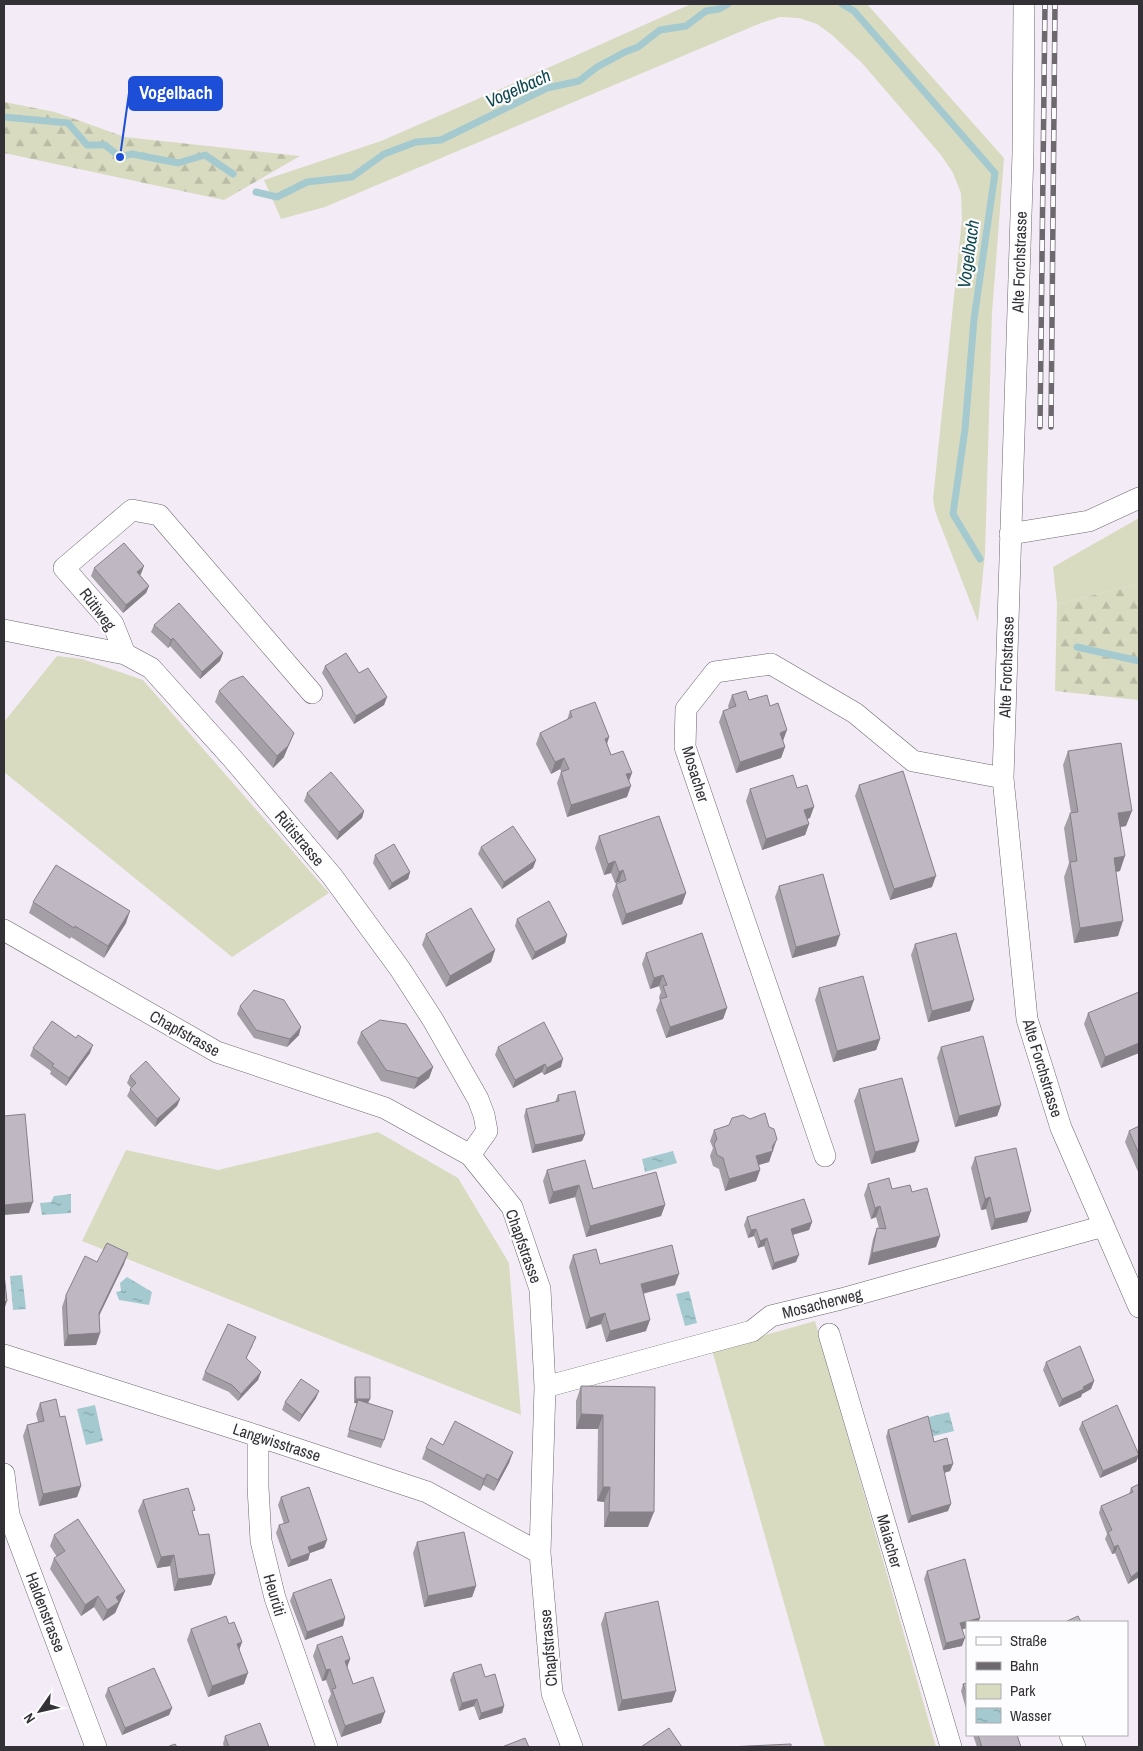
<svg xmlns="http://www.w3.org/2000/svg" width="1143" height="1751" font-family="'Archivo Narrow',sans-serif">
<style>
.green{fill:#d9dbc0}
.forest{fill:url(#forest-firs)}
.water{fill:url(#water-ripples)}
.lines{fill:none;stroke-linecap:round;stroke-linejoin:round}
.stream{stroke:#a4cad0;stroke-width:7}
.minor-casing{stroke:#6c656e;stroke-width:22}
.minor{stroke:#fff;stroke-width:21}
.rail-casing{stroke:#6c686e;stroke-width:5.5}
.rail{stroke:#fdfcfe;stroke-width:4;stroke-dasharray:11;stroke-linecap:butt}
.wall{fill:#a49ea7}
.shaded-wall{fill:#868188}
.building{fill:#bfb8c2;stroke:#868188}
.labels{text-anchor:middle;dominant-baseline:central;stroke-width:4.5;stroke-linejoin:round;paint-order:stroke}
.street-label{font-size:16px;fill:#333135;stroke:#fdfcfe}
.water-label{font-size:18px;font-style:italic;fill:#0e484f;stroke:#fdfcfe}
.leader{fill:none;stroke:#1d4ed8;stroke-width:2}
.callout-dot{fill:#1d4ed8;stroke:#fdfcfe;stroke-width:2}
.callout{fill:#1d4ed8;stroke:#1d4ed8;stroke-width:2}
.callout-label{font-size:18px;text-anchor:middle;font-weight:bold;fill:#fff}
</style>
<defs>
<pattern id="forest-firs" width="22" height="20" patternUnits="userSpaceOnUse" patternTransform="scale(1.25)"><rect width="22" height="20" fill="#d9dbc0"/><path d="M5 1l3.5 6h-7zM16 11l3.5 6h-7z" fill="#bbbca6"/></pattern>
<pattern id="water-ripples" width="26" height="14" patternUnits="userSpaceOnUse" patternTransform="scale(1.25)"><rect width="26" height="14" fill="#a4cad0"/><path d="M2 4q2-2 4 0t4 0M15 11q2-2 4 0t4 0" fill="none" stroke="#86a5aa"/></pattern>
</defs>
<rect width="100%" height="100%" fill="#f3ecf6"/>
<path class="green" d="M691,4H867L1004,158L992,313L985,554L978,622L935,511L933,499L962,219L961,193L953,173L941,155L862,63L832,35L817,24L799,18L780,17L761,23L325,207L281,219L264,180L381,141L496,91Z
M1139,518V584L1057,604L1053,567Z
M57,656L82,659L143,680L329,893L232,957L4,772V722Z
M378,1132L458,1178L509,1263L521,1415L82,1241L126,1150L218,1170Z
M815,1321L936,1747H825L712,1350Z"/>
<path class="forest" d="M4,102L55,112L125,137L300,156L224,200L4,153Z
M1139,584V700L1055,691L1057,604Z"/>
<path class="water" d="M673,1151L677,1163L645,1172L642,1159Z
M71,1194V1213L42,1215L40,1203L51,1202L54,1196Z
M22,1275L26,1309L13,1310L10,1276Z
M127,1277L152,1292L149,1305L119,1300L116,1292L121,1291L120,1283Z
M689,1291L697,1323L685,1326L676,1294Z
M95,1405L103,1441L86,1445L77,1409Z
M949,1412L954,1431L926,1438L921,1419Z"/>
<g class="lines">
<path class="stream" d="M842,4L854,11L995,173L974,319L965,429L953,514L980,559
M4,117L68,123L87,145H105L120,157L132,154L178,163L205,155L233,174
M256,192L277,197L307,182L352,177L384,154L416,142L441,140L547,88L579,81L597,67L625,52L638,47L660,30L686,26L706,11L719,9L728,4
M1077,647L1139,661"/>
<g class="minor-casing">
<path id="minor" d="M1024,4L1023,153L1003,778L1027,1019L1061,1128L1139,1307
M1010,534L1089,521L1139,498
M4,630L125,654L151,668L232,758L332,876L400,969L433,1020L478,1099L484,1115L487,1131L470,1155
M125,654L113,624L64,568L132,510L159,515L312,693
M4,930L217,1052L385,1108L470,1155L512,1207L540,1289L545,1387L540,1553L552,1693L572,1747
M825,1156L685,747L686,709L715,672L771,664L855,713L913,761L1003,778
M829,1334L951,1747
M4,1355L258,1436L427,1492L540,1553
M545,1387L752,1331L771,1316L841,1299L1104,1226
M258,1436V1487L261,1541L275,1598L327,1747
M4,1474L9,1515L96,1747
M1070,1735L1075,1747"/>
</g>
<use href="#minor" class="minor"/>
<g class="rail-casing">
<path id="rail" d="M1040,427L1045,4
M1051,427L1055,4"/>
</g>
<use href="#rail" class="rail"/>
</g>
<path class="wall" d="M94,568L141,574L140,575L149,586L146,593L123,613L91,576Z
M154,625L223,653L220,661L200,679L170,646L168,648L151,632Z
M325,666L359,673L387,697L384,705L354,724L322,673Z
M219,691L284,757L273,768L215,702Z
M732,695L749,700L783,741L785,747L781,758L736,773L719,722L723,711L729,709L728,706Z
M570,711L609,737L607,744L611,755L629,781L627,797L567,817L557,783L561,772V771L560,769L551,774L536,744L540,733L567,720Z
M1068,751L1126,826L1120,827V871L1116,872L1118,936L1074,943L1064,877L1069,863L1064,828L1070,813H1071L1063,765Z
M859,785L932,887L890,900L855,796Z
M797,788L810,818L807,819L809,824L805,835L762,850L746,801L750,789Z
M307,793L364,811L362,818L337,840L304,801Z
M599,836L686,893L682,904L622,925L612,895L616,884L619,883V882L615,883L611,873L604,875L595,848Z
M481,847L536,860L533,868L502,889L478,854Z
M375,855L410,872L408,879L389,890L373,863Z
M779,886L836,946L792,958L775,897Z
M33,902L126,923L104,958L71,937L70,939L29,913Z
M517,919L567,935L565,943L532,960L515,926Z
M426,934L495,950L491,962L446,987L422,945Z
M915,944L970,1011L928,1022L911,955Z
M646,953L727,1008L723,1019L666,1038L656,1010L660,1000L659,997L661,992L659,986L650,989L642,964Z
M819,988L880,1039L876,1050L833,1062L815,1000Z
M1139,992V1053L1101,1068L1084,1024L1088,1013Z
M240,1006L299,1035L287,1047L254,1038L237,1014Z
M361,1032L433,1067L429,1078L414,1089L381,1081L357,1043Z
M498,1047L561,1067L544,1075L542,1072L513,1088L495,1055Z
M941,1047L1001,1105L997,1116L955,1127L937,1058Z
M33,1048L90,1053L66,1086L50,1074L51,1071L30,1056Z
M130,1076L180,1099L177,1106L155,1127L127,1096L131,1088L127,1083Z
M859,1089L919,1141L915,1152L871,1164L854,1101Z
M558,1095L585,1134L582,1141L532,1153L524,1116L526,1109L555,1102Z
M750,1119L773,1149L769,1162L758,1165L760,1170L756,1181L725,1191L719,1169L713,1166L710,1156L713,1148L710,1141L714,1130Z
M1139,1126V1174L1125,1142L1129,1131Z
M975,1157L1027,1222L991,1230L986,1209L981,1210L971,1168Z
M547,1170L593,1189L665,1205L661,1216L586,1237L575,1197L549,1204L543,1181Z
M868,1184L892,1189L912,1192L940,1236L936,1247L868,1265L873,1239L877,1228H879L876,1217L871,1219L864,1195Z
M747,1217L812,1222L809,1230L793,1235L796,1262L772,1270L764,1246L758,1248L754,1236L748,1238L744,1225Z
M128,1253L124,1264L99,1316L100,1333L96,1345L64,1346L62,1307L66,1295L97,1262Z
M573,1255L600,1264L675,1285L643,1294L646,1331L606,1342L601,1324L586,1329L569,1267Z
M253,1345L246,1359L261,1372L258,1380L238,1401L229,1392L202,1380L205,1372Z
M1046,1362L1094,1381L1091,1389L1082,1394L1081,1397L1059,1407L1043,1370Z
M355,1377L370,1399L368,1403L384,1440L381,1448L347,1437L357,1403H354V1381Z
M581,1386L655,1387L648,1527H604V1502L597,1501L598,1429H576V1401Z
M316,1398L299,1422L282,1410L285,1402Z
M40,1403L60,1417L81,1486L77,1497L39,1506L23,1436L27,1425L38,1422L36,1414Z
M1082,1422L1139,1455L1136,1462L1100,1478L1079,1429Z
M888,1430L934,1442L953,1464L950,1471L944,1473L948,1511L908,1523L886,1437Z
M443,1445L513,1452L509,1463L494,1491L483,1485L480,1491L422,1459L426,1448Z
M1139,1484V1577L1128,1584L1115,1553L1112,1554L1105,1539L1107,1534L1099,1513L1101,1506L1129,1494L1131,1488Z
M281,1497L327,1540L324,1548L310,1553L308,1560L288,1567L276,1533L279,1525L284,1524L278,1505Z
M143,1500L193,1515L199,1535L215,1574L211,1585L174,1591L170,1566L157,1568L138,1511Z
M54,1535L125,1591L115,1613L103,1621L94,1607L81,1616L50,1569L54,1558L57,1557L50,1546Z
M417,1542L476,1586L472,1597L424,1607L413,1553Z
M927,1571L980,1618L978,1622H967L962,1630V1646L943,1650L924,1579Z
M293,1593L345,1618L343,1626L305,1640L290,1601Z
M605,1613L672,1702L618,1711L601,1624Z
M229,1624L242,1642L239,1650L244,1684L208,1697L187,1640L191,1629Z
M317,1645L350,1659L347,1668L353,1684L381,1723L341,1737L328,1701L331,1694L326,1680L322,1681L313,1656Z
M453,1673L485,1677L504,1706L502,1713L479,1720L474,1706L459,1711L450,1680Z
M967,1683V1712L961,1691L963,1684Z
M108,1688L172,1708L169,1715L122,1735L105,1696Z
M973,1735H1017L1021,1747H977Z
M225,1736L269,1747H224L223,1744Z"/>
<path class="shaded-wall" d="M144,566L141,574L134,579L137,572Z
M149,586L146,593L123,613L126,605Z
M173,638L170,646L168,648L171,640Z
M223,653L220,661L200,679L202,672Z
M387,697L384,705L354,724L356,716Z
M787,730L783,741L776,744L780,733Z
M294,733L284,757L273,768L277,756Z
M609,737L605,749V739Z
M785,747L781,758L736,773L740,762Z
M564,758L560,769L551,774L555,762Z
M632,773L628,784L626,774Z
M631,786L627,797L567,817L571,805Z
M814,807L810,818L800,821L804,810Z
M364,811L362,818L337,840L339,832Z
M1132,811L1126,826L1113,828L1118,813Z
M809,824L805,835L762,850L766,839Z
M1125,856L1120,871L1108,873L1114,858Z
M536,860L533,868L502,889L504,882Z
M615,861L611,873L604,875L608,864Z
M623,870L619,882L615,883L619,872Z
M410,872L408,879L389,890L392,883Z
M936,876L932,887L890,900L894,889Z
M686,893L682,904L622,925L626,914Z
M130,911L126,923L104,958L108,946Z
M1123,921L1118,936L1074,943L1080,928Z
M567,935L565,943L532,960L535,952Z
M840,935L836,946L792,958L796,947Z
M495,950L491,962L446,987L450,976Z
M663,975L659,986L650,989L654,978Z
M974,1000L970,1011L928,1022L932,1011Z
M727,1008L723,1019L666,1038L670,1027Z
M301,1027L299,1035L287,1047L290,1039Z
M880,1039L876,1050L833,1062L837,1051Z
M1139,1043V1053L1101,1068L1105,1057Z
M93,1045L90,1053L66,1086L69,1078Z
M563,1059L561,1067L544,1075L547,1068Z
M545,1064L542,1072L513,1088L515,1080Z
M433,1067L429,1078L414,1089L418,1078Z
M180,1099L177,1106L155,1127L157,1119Z
M1001,1105L997,1116L955,1127L959,1116Z
M585,1134L582,1141L532,1153L535,1145Z
M777,1139L769,1162L752,1167L756,1156L772,1147Z
M919,1141L915,1152L871,1164L875,1152Z
M760,1170L756,1181L725,1191L729,1179Z
M579,1185L575,1197L549,1204L553,1192Z
M990,1197L986,1209L981,1210L985,1199Z
M33,1202L29,1213L4,1215V1205Z
M665,1205L661,1216L586,1237L590,1226Z
M880,1206L876,1217L871,1219L875,1208Z
M1031,1211L1027,1222L991,1230L995,1219Z
M812,1222L809,1230L788,1236L791,1229Z
M756,1229L754,1236L748,1238L751,1230Z
M940,1236L936,1247L868,1265L872,1253Z
M767,1238L764,1246L758,1248L760,1241Z
M128,1253L124,1264L95,1324L99,1313Z
M799,1255L796,1262L772,1270L774,1263Z
M679,1274L675,1285L636,1295L641,1284Z
M7,1301L4,1310V1302Z
M605,1313L601,1324L586,1329L590,1318Z
M650,1320L646,1331L606,1342L610,1331Z
M100,1333L96,1345L64,1346L68,1335Z
M261,1372L258,1380L238,1401L241,1394Z
M1094,1381L1091,1389L1082,1394L1081,1397L1059,1407L1062,1399Z
M319,1391L316,1398L299,1422L302,1415Z
M356,1399H370L368,1403H354Z
M581,1414L603,1415L598,1429H576Z
M513,1452L509,1463L494,1491L498,1480Z
M1139,1455L1136,1462L1100,1478L1103,1471Z
M953,1464L950,1471L940,1474L943,1466Z
M487,1474L483,1485L480,1491L484,1479Z
M81,1486L77,1497L39,1506L43,1494Z
M603,1487H610L604,1502L597,1501Z
M951,1504L948,1511L908,1523L911,1516Z
M609,1512H654L648,1527H604Z
M327,1540L324,1548L310,1553L308,1560L288,1567L291,1560L308,1547Z
M1118,1545L1115,1553L1112,1554L1114,1547Z
M174,1555L170,1566L157,1568L161,1557Z
M1139,1571V1577L1128,1584L1131,1577Z
M215,1574L211,1585L174,1591L178,1579Z
M476,1586L472,1597L424,1607L428,1596Z
M125,1591L115,1613L103,1621L107,1610L116,1597Z
M98,1596L94,1607L81,1616L85,1605Z
M345,1618L343,1626L305,1640L307,1632Z
M980,1618L978,1622H967V1628L957,1631L960,1623Z
M965,1638L962,1646L943,1650L946,1643Z
M242,1642L238,1653L237,1644Z
M350,1659L346,1670L345,1661Z
M330,1669L326,1680L322,1681L326,1670Z
M248,1673L244,1684L208,1697L212,1686Z
M676,1691L672,1702L618,1711L622,1700Z
M477,1699L474,1706L459,1711L462,1703Z
M504,1706L502,1713L479,1720L481,1713Z
M172,1708L169,1715L122,1735L125,1728Z
M385,1712L381,1723L341,1737L345,1726Z"/>
<path class="building" d="M124,543L144,566L137,572L149,586L126,605L94,568Z
M179,603L223,653L202,672L173,638L171,640L154,625Z
M346,653L359,673L368,668L387,697L356,716L325,666Z
M243,676L294,733L288,746L277,756L219,691L230,681Z
M746,691L749,700L767,695L770,706L778,703L787,730L780,733L785,747L740,762L723,711L736,706L732,695Z
M595,702L609,737L605,739L611,755L623,751L632,773L626,774L631,786L571,805L561,772L569,769L564,758L555,762L540,733L572,717L570,711Z
M1121,743L1132,811L1118,813L1125,856L1114,858L1123,921L1080,928L1070,862L1077,861L1070,813L1078,812L1068,751Z
M903,771L936,876L894,889L859,785Z
M331,772L364,811L339,832L307,793Z
M793,775L797,788L807,785L814,807L804,810L809,824L766,839L750,789Z
M659,816L686,893L626,914L616,884L626,880L623,870L619,872L615,861L608,864L599,836Z
M513,826L536,860L504,882L481,847Z
M394,844L410,872L392,883L375,855Z
M56,865L130,911L108,946L75,926L74,928L33,902Z
M823,874L840,935L796,947L779,886Z
M549,901L567,935L535,952L517,919Z
M471,908L495,950L450,976L426,934Z
M702,933L727,1008L670,1027L660,999L667,997L663,986L667,985L663,975L654,978L646,953Z
M956,933L974,1000L932,1011L915,944Z
M863,976L880,1039L837,1051L819,988Z
M254,990L284,1000L301,1027L290,1039L256,1030L240,1006Z
M1139,992V1043L1105,1057L1088,1013Z
M380,1020L406,1024L433,1067L418,1078L386,1070L361,1032Z
M52,1021L76,1038L78,1035L93,1045L69,1078L52,1066L54,1064L33,1048Z
M544,1022L563,1059L547,1068L545,1064L515,1080L498,1047Z
M983,1036L1001,1105L959,1116L941,1047Z
M146,1061L180,1099L157,1119L130,1089L136,1083L130,1076Z
M902,1078L919,1141L875,1152L859,1089Z
M575,1091L585,1134L535,1145L526,1109L559,1101L558,1095Z
M765,1113L769,1127L774,1129L777,1139L772,1147L773,1151L756,1156L760,1170L729,1179L723,1158L717,1155L714,1144L717,1139L714,1130L729,1125L732,1118L743,1115L750,1119Z
M25,1114L33,1202L4,1205V1116Z
M1139,1126V1154L1129,1131Z
M1016,1148L1031,1211L995,1219L990,1197L985,1199L975,1157Z
M585,1160L593,1189L656,1172L665,1205L590,1226L579,1185L553,1192L547,1170Z
M889,1178L892,1189L910,1185L912,1192L927,1188L940,1236L872,1253L877,1228L886,1229L880,1206L875,1208L868,1184Z
M804,1199L812,1222L791,1229L799,1255L774,1263L767,1238L760,1241L756,1229L751,1230L747,1217Z
M107,1243L128,1253L99,1313L100,1333L68,1335L66,1295L85,1256L97,1262Z
M672,1245L679,1274L641,1284L650,1320L610,1331L605,1313L590,1318L573,1255L596,1249L600,1264Z
M4,1274L7,1301L4,1302Z
M228,1324L256,1337L246,1358L261,1372L241,1394L232,1385L205,1372Z
M1080,1346L1094,1381L1083,1387L1084,1389L1062,1399L1046,1362Z
M355,1377H370V1399H356Z
M301,1379L319,1391L302,1415L285,1402Z
M581,1386L655,1387L654,1512H609L610,1487H603V1415L581,1414Z
M56,1399L60,1417L65,1416L81,1486L43,1494L27,1425L44,1421L40,1403Z
M358,1400L393,1411L384,1440L349,1430Z
M1117,1405L1139,1455L1103,1471L1082,1422Z
M928,1416L934,1442L947,1438L953,1464L943,1466L951,1504L911,1516L888,1430Z
M455,1421L513,1452L498,1480L487,1474L484,1479L426,1448L431,1438L443,1445Z
M1139,1484V1571L1131,1577L1118,1545L1114,1547L1108,1532L1112,1530L1101,1506L1133,1492L1131,1488Z
M309,1487L327,1540L308,1547L310,1553L291,1560L279,1525L289,1522L281,1497Z
M188,1488L195,1510L192,1511L199,1535L209,1534L215,1574L178,1579L174,1555L161,1557L143,1500Z
M78,1519L125,1591L116,1597L119,1602L107,1610L98,1596L85,1605L54,1558L65,1551L54,1535Z
M464,1532L476,1586L428,1596L417,1542Z
M965,1559L980,1618L960,1623L965,1638L946,1643L927,1571Z
M331,1579L345,1618L307,1632L293,1593Z
M658,1601L676,1691L622,1700L605,1613Z
M226,1616L229,1624L234,1622L242,1642L237,1644L248,1673L212,1686L191,1629Z
M1078,1616L1081,1622H1065Z
M342,1636L350,1659L345,1661L353,1684L373,1677L385,1712L345,1726L332,1689L336,1688L330,1669L326,1670L317,1645Z
M481,1664L485,1677L495,1674L504,1706L481,1713L477,1699L462,1703L453,1673Z
M154,1668L172,1708L125,1728L108,1688Z
M967,1683V1695L963,1684Z
M260,1723L269,1747H229L225,1736Z
M669,1728L682,1747H641Z
M978,1735H1017L1021,1747H982Z
M525,1738L529,1747H502Z
M175,1744L177,1747H167Z
M791,1744V1747H728Z"/>
<g class="labels">
<g class="street-label">
<text transform="translate(1019 262) rotate(-88)">Alte Forchstrasse</text>
<text transform="translate(98 609) rotate(53)">Rütiweg</text>
<text transform="translate(1006 667) rotate(-88)">Alte Forchstrasse</text>
<text transform="translate(696 774) rotate(73)">Mosacher</text>
<text transform="translate(300 838) rotate(50)">Rütistrasse</text>
<text transform="translate(185 1033) rotate(29)">Chapfstrasse</text>
<text transform="translate(1043 1068) rotate(73)">Alte Forchstrasse</text>
<text transform="translate(524 1246) rotate(70)">Chapfstrasse</text>
<text transform="translate(822 1303) rotate(-14)">Mosacherweg</text>
<text transform="translate(277 1442) rotate(18)">Langwisstrasse</text>
<text transform="translate(890 1541) rotate(74)">Maiacher</text>
<text transform="translate(275 1595) rotate(74)">Heurüti</text>
<text transform="translate(46 1612) rotate(69)">Haldenstrasse</text>
<text transform="translate(548 1648) rotate(-95)">Chapfstrasse</text>
</g>
<g class="water-label">
<text transform="translate(518 88) rotate(-24)">Vogelbach</text>
<text transform="translate(968 254) rotate(-82)">Vogelbach</text>
</g>
</g>
<path class="leader" d="M120 157L129 93"/>
<circle class="callout-dot" cx="120" cy="157" r="5"/>
<rect class="callout" x="129" y="77" width="93" height="33" rx="5"/>
<g class="callout-label">
<text x="176" y="99">Vogelbach</text>
</g>
<rect width="1143" height="1751" fill="none" stroke="#333135" stroke-width="10"/>
<rect x="966" y="1621" width="162" height="115" fill="#fdfcfe" stroke="#acabae"/>
<rect x="976" y="1637" width="25" height="8" fill="#ffffff" stroke="#acabae"/>
<text x="1010" y="1646" font-size="15" fill="#333135">Straße</text>
<rect x="976" y="1662" width="25" height="8" fill="#6c686e" stroke="#acabae"/>
<text x="1010" y="1671" font-size="15" fill="#333135">Bahn</text>
<rect x="976" y="1684" width="25" height="15" fill="#d9dbc0" stroke="#acabae"/>
<text x="1010" y="1696" font-size="15" fill="#333135">Park</text>
<rect x="976" y="1708" width="25" height="15" fill="url(#water-ripples)" stroke="#acabae"/>
<text x="1010" y="1721" font-size="15" fill="#333135">Wasser</text>
<g transform="translate(40 1711) rotate(236)" stroke="#fdfcfe" stroke-width="4" paint-order="stroke">
<path d="M0-4L9 19L0 12L-9 19Z" fill="#333135"/>
<text y="-8" font-size="14" font-weight="bold" text-anchor="middle" fill="#333135">N</text>
</g>
</svg>
